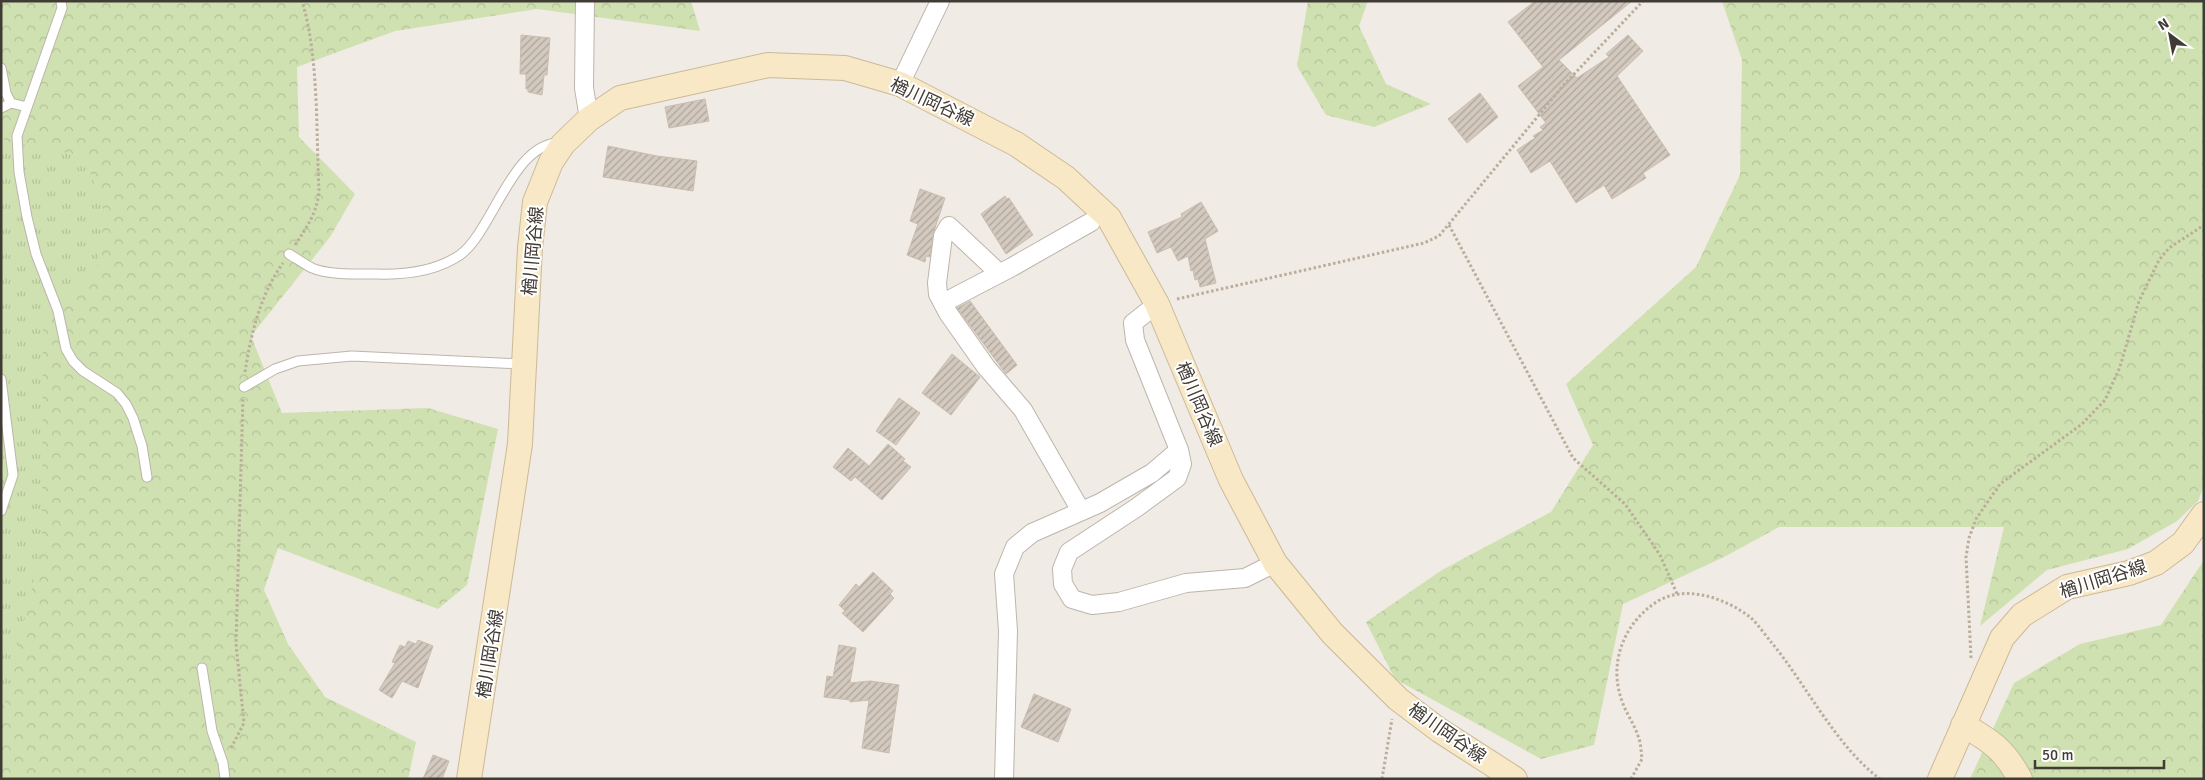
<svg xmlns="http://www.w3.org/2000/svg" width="2205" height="780" font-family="Signika,'Noto Sans JP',sans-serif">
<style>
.grass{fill:url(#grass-tufts)}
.forest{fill:url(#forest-crowns)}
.building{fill:url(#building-hatch);stroke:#cabdaf}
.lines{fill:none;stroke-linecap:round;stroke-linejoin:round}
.lane-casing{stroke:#bdb5ab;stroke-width:11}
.street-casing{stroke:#bdb5ab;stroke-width:20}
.secondary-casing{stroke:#cbba98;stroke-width:26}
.path{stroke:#baad9b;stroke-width:3;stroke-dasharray:2.5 2.5;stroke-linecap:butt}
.lane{stroke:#fff;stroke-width:9}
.street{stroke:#fff;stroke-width:18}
.secondary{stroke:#f8e8c6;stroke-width:24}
.labels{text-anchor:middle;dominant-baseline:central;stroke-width:4;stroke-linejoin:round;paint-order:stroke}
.street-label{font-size:18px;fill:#413b35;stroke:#fff}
</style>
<defs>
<pattern id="grass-tufts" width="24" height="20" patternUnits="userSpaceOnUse" patternTransform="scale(1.25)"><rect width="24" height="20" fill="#cfe1b1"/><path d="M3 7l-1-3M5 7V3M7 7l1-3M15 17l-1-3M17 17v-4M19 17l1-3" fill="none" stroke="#b3c299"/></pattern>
<pattern id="forest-crowns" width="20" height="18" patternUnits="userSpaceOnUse" patternTransform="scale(1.25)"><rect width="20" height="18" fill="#cfe1b1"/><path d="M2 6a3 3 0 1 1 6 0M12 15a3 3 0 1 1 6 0" fill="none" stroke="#b3c299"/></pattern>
<pattern id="building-hatch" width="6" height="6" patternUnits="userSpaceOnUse" patternTransform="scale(1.25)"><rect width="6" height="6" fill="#d3c9be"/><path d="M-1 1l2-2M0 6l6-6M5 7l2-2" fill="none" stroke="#ada49b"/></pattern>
</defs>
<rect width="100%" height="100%" fill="#f0ebe4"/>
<path class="grass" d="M1,1H143L159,297L1,779Z"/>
<path class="forest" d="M1,1H691L700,31L537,9L395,31L297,67L299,137L355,194L330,237L251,336L282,413L428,408L498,429L467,585L438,609L278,548L264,590L288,644L325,697L416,742L408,779H1V718L42,545L43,320L96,276L105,214L84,156L5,141L1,128Z
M1308,1H1368L1359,26L1386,84L1431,104L1374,127L1326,115L1297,66Z
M1722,1H2204V486L2198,501L2177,521L2128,549L2047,570L1980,626L2004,527H1779L1726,556L1623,604L1594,745L1541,759L1395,679L1366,622L1442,570L1551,512L1593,445L1566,384L1696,267L1740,175L1742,60Z
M2204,560V779H1970L2014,683L2080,644L2161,625Z"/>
<path class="building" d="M1535,1H1632L1559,60L1577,78L1609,57L1606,54L1628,35L1643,51L1617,76L1670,155L1643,173L1646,178L1612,199L1604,185L1576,203L1550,161L1531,173L1517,150L1535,138L1533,136L1543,130L1540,127L1546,123L1518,86L1543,67L1508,22Z
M521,35L550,38L547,75H544L542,95L528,92V89H526V74H520Z
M1480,93L1498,117L1467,143L1448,119Z
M705,99L709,121L669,128L665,107Z
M608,146L657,156L697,161L693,191L603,177Z
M920,189L945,198L933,234L930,257L926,256L925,262L907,255L918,224L910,221Z
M1005,196L1007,199L1009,198L1033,235L1006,254L981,214Z
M1201,202L1218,231L1205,239L1216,283L1200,287L1198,279L1195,280L1193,270L1191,271L1188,256L1178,261L1171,247L1157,253L1148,232L1182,217L1181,214Z
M970,301L1017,365L1006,374L957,308Z
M952,354L980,377L951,415L922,393Z
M899,398L920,413L896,445L876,431Z
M888,444L905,459L903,461L911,467L882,500L855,477L851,481L833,467L848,448L869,466Z
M873,572L893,591L890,594L894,598L863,632L842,613L845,611L839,605L856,584L859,587Z
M418,640L433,646L418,688L402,681L392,698L379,690L395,663L392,662L400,645L405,647L408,641L416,644Z
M839,645L856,648L850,683L870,681L899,685L889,753L862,748L869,700L850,702V700L824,697L827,676L833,677Z
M1034,694L1071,709L1058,742L1021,727Z
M433,755L449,761L442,779H423Z"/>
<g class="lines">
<g class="lane-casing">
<path id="lane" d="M61,1L62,8L17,136L19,172L27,217L36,254L58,311L66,349L73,361L83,371L117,393L126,404L133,418L142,446L147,477
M1,68L6,93L11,103
M1,108L11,103L27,107
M289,254C296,258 304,264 312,268C328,275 358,274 376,274C405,275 435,272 460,255C493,231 513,141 561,143
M1,379L13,475L1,511
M244,387L275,369L298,361L352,356L523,364
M202,668L212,731L223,763L225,779"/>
</g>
<g class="street-casing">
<path id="street" d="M585,1L584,88L589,119
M900,84L940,1
M999,273L949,226L943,236L937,283L938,294L948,313L986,367L1023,410L1081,511
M943,303L1012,267L1091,222
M1157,304L1133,323L1135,340L1179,450L1182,464L1177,478L1136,508L1069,552L1062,569L1063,584L1072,599L1092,605L1119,602L1186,583L1245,578L1275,563
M1004,779L1008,631L1004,574L1015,547L1032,533L1100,503L1152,473L1179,450"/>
</g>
<g class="secondary-casing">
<path id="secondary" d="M1963,725C1990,740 2005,750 2020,779
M469,779L520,444L530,248L535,202L551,162L563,144L589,119L620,98L768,65L845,68L900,84L1016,144L1066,178L1109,218L1157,304L1231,480L1275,563L1332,633L1398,699L1439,730L1515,779
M1940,779L2002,638L2022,615L2067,587L2129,573L2156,563L2183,543L2204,514"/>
</g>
<path class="path" d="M1449,225L1573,458L1625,504L1660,555L1677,594
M295,245C307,227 317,213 319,191C316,132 319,57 302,1
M1177,299L1424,243L1439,236L1562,87L1643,1
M245,372C251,334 260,295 283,263
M1971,658L1966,557L1969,538L1976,519L2000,484L2082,424L2105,400L2120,367L2139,301L2159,260L2169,248L2204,225
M231,748L244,723L236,644L243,398
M1382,779L1392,719
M1631,779L1642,759C1641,751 1641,743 1638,736C1634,723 1625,712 1621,698C1609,662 1624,624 1655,603C1684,583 1725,598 1750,617C1758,624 1765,635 1772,643C1807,686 1836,746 1880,779"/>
<use href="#lane" class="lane"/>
<use href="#street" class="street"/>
<use href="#secondary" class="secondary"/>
</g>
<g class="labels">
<g class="street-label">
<text transform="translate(932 102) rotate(25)">楢川岡谷線</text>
<text transform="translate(533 251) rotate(-85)">楢川岡谷線</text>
<text transform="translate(1199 404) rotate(67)">楢川岡谷線</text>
<text transform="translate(2103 579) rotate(-17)">楢川岡谷線</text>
<text transform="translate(490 654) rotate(-81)">楢川岡谷線</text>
<text transform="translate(1447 733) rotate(35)">楢川岡谷線</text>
</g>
</g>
<rect width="2205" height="780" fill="none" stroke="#413b35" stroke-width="5"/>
<g transform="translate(2170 35) rotate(328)" stroke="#ffffff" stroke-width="4" paint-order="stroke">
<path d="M0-4L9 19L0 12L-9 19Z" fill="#413b35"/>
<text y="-8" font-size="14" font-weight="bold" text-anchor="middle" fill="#413b35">N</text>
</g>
<path d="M2035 760v8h129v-8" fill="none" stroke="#413b35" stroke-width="2.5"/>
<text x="2042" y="760" font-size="15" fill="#413b35" stroke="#ffffff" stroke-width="4" paint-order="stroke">50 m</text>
</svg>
